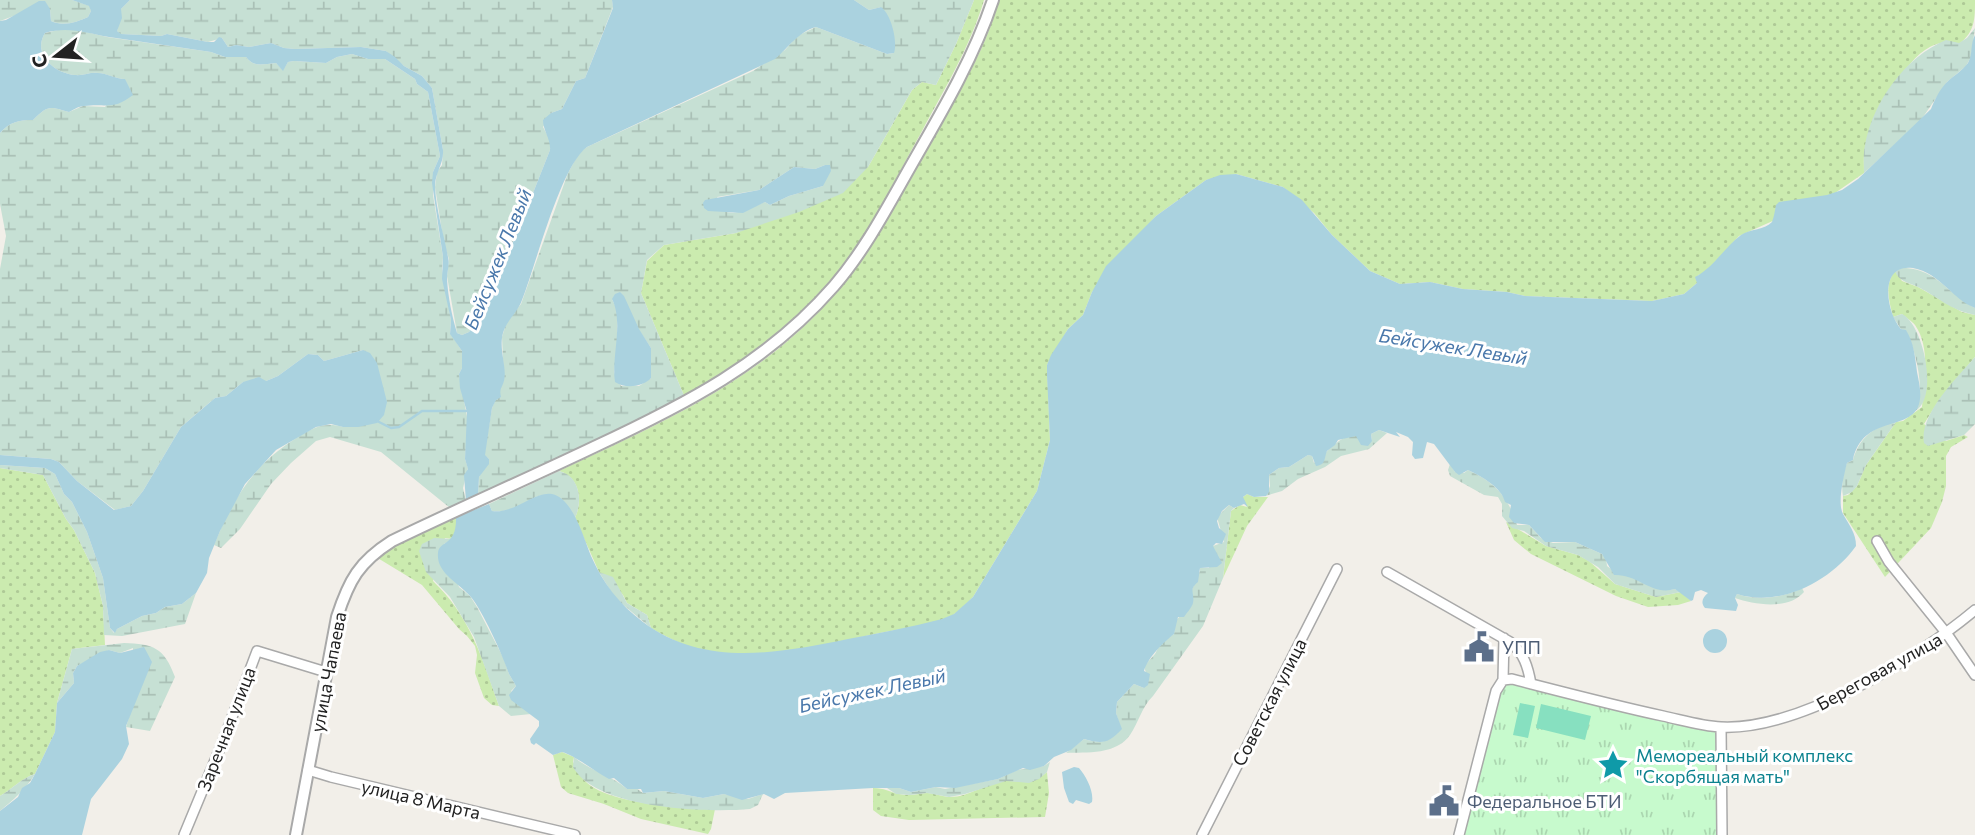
<svg xmlns="http://www.w3.org/2000/svg" width="1975" height="835" font-family="Commissioner,sans-serif">
<style>
.grass{fill:url(#grass-dots)}
.wetland{fill:url(#wetland-marsh);fill-rule:evenodd}
.park{fill:url(#park-tufts)}
.pitch{fill:#87e0c0}
.water{fill:#aad2df}
.lines{fill:none;stroke-linecap:round;stroke-linejoin:round}
.stream{stroke:#aad2df;stroke-width:2.5}
.minor-casing{stroke:#a9a9a9;stroke-width:12}
.tertiary-casing{stroke:#a9a9a9;stroke-width:14}
.minor{stroke:#fff;stroke-width:9}
.tertiary{stroke:#fff;stroke-width:10}
.labels{text-anchor:middle;dominant-baseline:central;stroke-width:6;stroke-linejoin:round;paint-order:stroke}
.service-label{font-size:18px;fill:#4e5e75;stroke:#fff;text-anchor:start}
.street-label{font-size:18px;fill:#222;stroke:#fff}
.culture-label{font-size:18px;fill:#0d838f;stroke:#fff;text-anchor:start}
.water-label{font-size:19px;font-style:italic;fill:#4a78ab;stroke:#fff}
</style>
<defs>
<pattern id="grass-dots" width="8" height="8" patternUnits="userSpaceOnUse" patternTransform="scale(1.75)"><rect width="8" height="8" fill="#cbebaf"/><path d="M2 2h.1M6 6h.1" fill="none" stroke="#aec996" stroke-width="1.8" stroke-linecap="round"/></pattern>
<pattern id="wetland-marsh" width="20" height="14" patternUnits="userSpaceOnUse" patternTransform="scale(1.75)"><rect width="20" height="14" fill="#c6e0d4"/><path d="M1 5h8M5 5V1M11 12h8M15 12V8" fill="none" stroke="#aac0b6"/></pattern>
<pattern id="park-tufts" width="24" height="20" patternUnits="userSpaceOnUse" patternTransform="scale(1.75)"><rect width="24" height="20" fill="#c7facd"/><path d="M3 7l-1-3M5 7V3M7 7l1-3M15 17l-1-3M17 17v-4M19 17l1-3" fill="none" stroke="#abd6b0"/></pattern>
</defs>
<rect width="100%" height="100%" fill="#f2efe9"/>
<path class="grass" d="M974,0H984C971,45 944,90 922,131C896,177 873,227 841,269C799,324 742,362 685,398L641,293L647,261L664,245L736,233L868,167L912,90L922,82L936,85L956,44Z
M999,0H1975C1975,19 1975,32 1959,44C1919,32 1895,86 1880,115C1876,125 1869,135 1866,145C1863,153 1864,164 1864,173L1835,193L1739,236L1704,274L1698,275L1697,283L1684,294L1652,301L1525,296L1507,292L1463,289L1430,282L1400,284L1370,271L1332,235L1314,213L1283,187L1236,174L1206,180L1156,216L1136,238L1092,292L1083,315L1068,329L1047,365L1050,440L1037,491L973,597C967,603 960,610 953,615C933,625 907,628 885,632C830,643 767,662 710,652C689,648 669,639 651,628L647,615L627,603L623,595L599,572L575,518C583,501 580,477 559,471C672,418 781,372 857,266C884,229 905,188 928,148C954,101 985,52 999,0Z
M1895,271L1902,281L1918,287L1962,312L1975,315V357L1939,400L1924,424L1946,441L1964,435L1968,437L1951,447L1946,456V486L1942,502L1931,528L1885,577L1843,513V496L1848,495L1857,486L1866,465L1896,422L1903,421L1922,407C1924,382 1931,348 1915,325C1912,321 1906,318 1902,314L1893,317C1889,300 1884,285 1895,271Z
M0,468L43,475L66,519L74,530L95,573L103,606L105,645L72,649L57,703L55,732L35,774C22,778 12,789 0,796Z
M1247,494L1254,497H1268L1247,526L1223,578L1231,511L1240,505L1247,507L1242,498Z
M456,517L457,530L452,539L445,538L433,581C470,616 483,660 499,706L492,705L484,698L475,673L477,655L475,646L467,636L459,629L422,585L376,557L416,535Z
M1506,522L1546,546L1578,555L1589,561L1615,584L1656,597L1681,592L1691,601L1678,605L1648,607L1616,596L1531,554L1514,540Z
M562,752L574,757L573,762C577,768 580,776 585,781C607,804 684,808 715,809L711,829L708,834L641,819L604,804L568,793L561,787L553,755Z
M1047,772L1049,793L1045,817L909,820L881,816L873,810V788C884,788 890,792 899,794C909,796 917,794 927,793C934,793 941,796 948,797C969,798 986,782 1006,781C1024,780 1030,787 1047,772Z"/>
<path class="wetland" d="M0,0H72L90,6L91,11L88,17C77,22 63,27 51,21L50,9L19,14L0,21Z
M130,0H612L613,7L585,78L576,81L562,109L551,113L543,127L551,142L550,150L518,231L474,325L469,332L462,335L457,333L447,276L449,259L444,244L435,187L437,172L442,165L443,150L432,88L422,76L404,66L386,51L361,47L295,49L284,48L271,43L249,47L236,45L228,47L222,38L208,42L167,34L161,36L120,34L117,31L121,9Z
M854,0H974L956,44L936,85L922,82L912,90L868,167L843,193L799,212L736,233L664,245L647,260L641,293L685,398L478,496L479,477L489,459L484,455L492,408L504,380L502,337L507,321L521,304L568,173L579,153L587,147L753,71L785,50L797,36L816,27L887,54L894,53L881,7L869,10ZM825,165L823,186L789,196L770,205L765,202C751,207 743,215 726,212L717,197L759,190L794,167L815,169ZM612,299L639,330L651,348V378L639,386H621L614,372L617,352V310Z
M1975,28L1971,57L1966,66L1947,82L1921,120L1864,173C1864,164 1863,154 1865,145C1873,102 1905,57 1946,40L1959,43L1967,38Z
M58,30H78L107,37L211,52L225,57H246C254,68 263,64 276,63L283,70L288,62L294,61L326,63L337,57L352,54L368,59H385L415,79L417,84L428,92L440,156L433,172V195L443,257L442,269L451,320L450,333L462,351V368L459,374L468,422L465,459L468,468L463,488L466,501L450,508L381,452L330,437L316,441L291,463L271,484L240,529L221,548L214,545C233,498 254,464 298,437C314,427 325,422 343,427L363,350L324,361L318,355L308,354L278,376L266,381L243,382L226,396L215,398L203,408L181,427L143,491L131,506L115,510L77,481L59,462L51,459L0,455V269L6,236L0,204V133C10,122 18,120 33,120C48,105 49,106 69,112L83,106L105,107L125,79C115,79 106,73 98,73C90,72 83,76 75,75C54,73 32,54 45,33Z
M1902,268C1924,268 1936,278 1952,292C1955,294 1959,295 1961,298C1967,302 1968,305 1975,308V315C1948,309 1940,298 1918,287C1908,282 1899,282 1895,271Z
M1902,314C1924,325 1939,399 1915,411C1926,391 1916,351 1906,331L1901,329L1893,317Z
M1975,357V424L1964,435L1928,446L1924,443C1919,414 1957,378 1975,357Z
M1896,422L1866,465L1857,486L1852,492L1843,496C1841,485 1843,473 1847,463L1853,460C1859,438 1874,426 1896,422Z
M1379,430L1387,433L1369,449L1341,456L1325,467L1298,479L1282,491L1262,497L1266,496L1270,486L1269,475L1279,468L1289,467L1308,455L1312,456L1314,463C1326,455 1340,433 1356,436C1360,436 1367,440 1372,441L1371,434Z
M1450,464L1455,472L1464,473L1468,470C1495,482 1509,498 1517,525H1529L1541,538L1553,543L1575,542L1602,554L1606,558L1607,566L1619,575C1639,573 1653,594 1675,589L1681,592L1656,597L1615,584L1598,567L1578,555L1546,546L1524,531L1512,528L1502,516V504L1498,497L1484,495L1450,476L1448,470Z
M0,465L45,468L55,474L64,494L72,502L87,532L103,578L110,628L114,633L117,629L142,616L156,613L165,607L182,604L196,593L185,624L122,636L104,635L103,606L95,573L74,530L66,519L43,475L0,468Z
M559,471C580,476 583,501 575,518C542,467 531,516 492,511L489,504Z
M1229,505L1234,508L1231,511L1223,578L1203,626L1153,696C1141,708 1139,722 1130,735C1116,755 1087,752 1066,753L1084,739C1101,744 1108,743 1121,729L1116,713L1117,702L1134,684L1144,688L1146,673L1144,666L1155,654L1161,642L1174,634L1175,621L1192,605L1191,592L1200,571V568H1209L1213,546L1224,542L1217,517Z
M434,538L452,539L444,544L459,587L470,596L477,607L504,659L509,674L516,686L511,691L531,714L511,716L499,706L474,637L450,597L426,572L419,551L422,544Z
M599,572L613,577L627,603L647,615L651,628L615,598Z
M1802,588L1804,592C1789,610 1755,605 1735,598L1737,594C1758,601 1782,598 1802,588Z
M124,643C153,644 164,647 175,677L150,731L126,727L131,711L133,648L120,653L109,650L77,666L73,673L74,683L57,703L72,649Z
M574,757C590,771 611,775 627,789L636,788L643,793L664,791L703,798L724,794L748,799L763,794L758,805L750,809C707,813 596,809 573,767Z
M1050,762L1047,772L1039,779L1029,783L1006,781L965,794L949,797L927,793L910,795L896,794L887,788H899L911,792L936,787L945,789L998,779L1017,770L1044,766Z
M35,774C26,789 13,800 0,811V796C12,789 22,778 35,774Z"/>
<path class="park" d="M1511,683L1718,731L1719,835H1464L1500,693L1504,686Z"/>
<path class="pitch" d="M1520,703L1535,706L1528,738L1513,735Z
M1541,704L1591,716L1585,740L1536,728Z"/>
<path class="water" d="M72,0H130L121,9L122,18L117,31L121,34L161,36L167,34L208,42H214L219,37L222,38L228,47L236,45L249,47L271,43L284,48L295,49L361,47L386,51L395,57L404,66L422,76L432,88L443,150C444,164 435,172 435,186C436,211 444,234 448,257C450,264 447,271 447,279C448,297 452,316 457,333L462,335L469,332L474,325L518,231L550,150C551,139 543,131 543,120L551,113L562,109L576,81L585,78L613,8L612,0H854L869,10L881,7C891,14 898,41 894,53L887,54L816,27C798,32 789,47 775,59L587,147C560,167 536,265 522,300C517,314 504,322 502,338C500,352 507,369 504,381C502,388 499,389 501,397L496,400L492,408L485,455L489,459V464L479,477L478,496L466,501L464,475L468,469L465,459L467,412L460,388L459,374L462,368V351L450,334L451,320L442,279L443,257L432,183L433,172L440,156L428,92L417,84L415,79L385,59H368L352,54L337,57L326,63L294,61L288,62L283,71L276,63C263,64 254,68 246,57H225L211,52C177,47 143,42 109,37C86,33 68,26 45,33C32,54 54,73 75,75C83,76 90,72 98,73C107,73 115,79 125,79L133,95C112,111 107,103 84,106C79,106 73,110 69,112C49,106 48,105 33,120C18,120 10,122 0,133V21L6,20L39,1H45L50,9L51,21C63,27 77,22 88,17L91,11L89,6Z
M1975,35V308C1952,299 1940,273 1913,268C1878,263 1886,313 1901,329L1906,330C1914,343 1915,357 1917,372C1919,382 1922,394 1919,404C1911,432 1863,414 1853,460L1847,463C1844,475 1837,503 1843,514C1849,525 1856,533 1856,546C1831,581 1780,608 1737,594L1735,598L1738,605L1736,611L1705,608C1700,602 1703,597 1708,593L1701,590L1695,592L1693,600L1691,601L1675,589C1651,596 1639,574 1614,575L1602,554L1575,542H1545L1529,525L1514,523L1509,517L1511,505L1505,502C1502,488 1481,476 1468,470L1459,475L1455,472L1434,444L1427,442L1423,458L1415,459L1412,455L1413,442L1408,437L1396,432L1400,437L1379,430L1371,434L1372,441L1368,446L1361,445L1356,436L1338,440L1335,445L1327,451C1324,458 1326,465 1316,466L1312,456L1308,455L1289,467L1279,468L1269,475V492L1266,496L1254,497L1247,494L1243,497L1248,507L1244,504L1234,508L1229,505L1222,511L1217,521L1219,528L1226,534L1222,544L1216,543L1213,546L1222,563L1217,567L1200,568L1198,582C1188,590 1195,593 1193,603C1192,607 1186,614 1184,617H1178L1174,634C1164,642 1148,657 1144,671L1150,674L1148,685L1144,688L1134,684L1117,702L1116,713L1122,729C1108,744 1102,744 1084,739L1071,750L1054,757L1044,766L1030,770L1023,768L998,779L955,788L936,787L911,792L899,788H873L785,793L774,799L764,794L742,800L724,794L703,798L664,791L643,793L641,789H627L614,778L609,779C594,771 576,756 562,752L553,755L536,743L534,745L531,743L530,739L539,726V721L511,700L509,695L516,686L509,674C503,656 482,609 470,596C459,583 436,573 438,553C439,540 457,547 456,517L489,504L492,511C515,514 534,491 552,494C573,498 584,539 591,556C603,583 619,604 643,622C704,668 779,653 848,639C880,633 911,627 942,619L954,614L973,597L1037,491L1050,440L1047,375V365L1051,355L1068,329L1083,315L1092,292L1106,266L1156,216L1206,180L1220,175L1236,174L1283,187L1302,200L1332,235L1370,271L1400,284L1430,282L1463,289L1507,292L1525,296L1652,301L1684,294L1697,283L1695,277C1713,268 1724,248 1741,235C1750,229 1765,230 1772,222C1774,217 1775,210 1776,205L1779,202L1827,195L1842,190L1858,179L1931,109C1935,99 1939,91 1946,83C1953,76 1962,71 1968,63C1973,54 1970,44 1975,35Z
M825,165H830L831,171L823,186L789,196L770,205L765,202L743,213L708,211L704,208L703,203L705,200L759,190L794,167L815,169Z
M620,292L624,296L639,329L651,348V378C643,387 625,389 615,382C611,357 624,323 612,299L615,294Z
M363,350L370,353L377,363L387,402L384,415L377,423L358,427H343L331,424L316,427L276,450L245,484L220,531L209,558L207,573L196,593L182,604L165,607L156,613L142,616L117,629L115,633L110,628L103,578L87,532L72,502L64,494L55,474L45,468L0,465V455L51,459L59,462L77,481L114,510L131,506L143,491L181,427L215,398L226,396L243,382L259,377L266,381L278,376L308,354L318,355L324,361Z
M1703 641a12 12 0 1 1 24 0a12 12 0 1 1-24 0Z
M144,647L152,662L126,726L129,744L122,759L91,799L82,835H0V811L18,797L22,788L30,783L35,774L55,732L57,703L74,683L73,673L77,666L100,652L109,650L120,653Z
M1074,767L1079,768C1086,776 1094,791 1092,802L1089,804L1076,800L1073,804L1069,802L1064,788L1062,772Z"/>
<g class="lines">
<path class="stream" d="M377,421L391,428L399,427L422,411H468"/>
<g class="minor-casing">
<path id="minor" d="M1877,541L1889,562L1947,634L1975,675
M1387,572L1510,642C1524,653 1528,667 1531,684
M1503,680L1512,679C1563,692 1612,705 1663,716C1682,720 1702,726 1721,727C1798,731 1918,658 1975,610
M1721,727L1722,835
M308,770L331,777L575,835
M184,835L223,741L257,651L326,672
M1202,835L1337,569
M1459,835L1496,691L1503,680L1504,638"/>
</g>
<g class="tertiary-casing">
<path id="tertiary" d="M296,835L337,617C349,580 359,562 392,541C458,509 527,479 594,447C684,405 767,363 834,286C866,249 889,204 913,162C943,110 974,57 993,0"/>
</g>
<use href="#minor" class="minor"/>
<use href="#tertiary" class="tertiary"/>
</g>
<defs>
<g id="civic-bare" transform="scale(2.415)"><path d="M-.6-6.5H3V-4.5H.6V-3L4-1V1h2V6H-6V1h2V-1L-.6-3ZM-1.2 2.5V6h2.4V2.5Z" fill="#5c6f8a" stroke="#fff" stroke-width="2.5" paint-order="stroke"/></g>
<g id="sight-bare" transform="scale(2.415)"><path d="M0-6L1.8-2.2L6-1.7L2.9 1.2L3.7 5.4L0 3.3L-3.7 5.4L-2.9 1.2L-6-1.7L-1.8-2.2Z" fill="#0f9aa8" stroke="#fff" stroke-width="2.5" paint-order="stroke"/></g>
</defs>
<g fill-rule="evenodd">
<use href="#civic-bare" x="1479" y="647"/>
<use href="#sight-bare" x="1613" y="765"/>
<use href="#civic-bare" x="1444" y="801"/>
</g>
<g class="labels">
<g class="service-label">
<text x="1502" y="647">УПП</text>
<text x="1467" y="801">Федеральное БТИ</text>
</g>
<g class="street-label">
<text transform="translate(1879 671) rotate(-29)">Береговая улица</text>
<text transform="translate(328 672) rotate(-79)">улица Чапаева</text>
<text transform="translate(1269 702) rotate(-63)">Советская улица</text>
<text transform="translate(226 729) rotate(-69)">Заречная улица</text>
<text transform="translate(421 799) rotate(13)">улица 8 Марта</text>
</g>
<g class="culture-label">
<text x="1636" y="755">Мемореальный комплекс<tspan x="1636" dy="21">"Cкорбящая мать"</tspan></text>
</g>
<g class="water-label">
<text transform="translate(497 259) rotate(-68)">Бейсужек Левый</text>
<text transform="translate(1453 346) rotate(9)">Бейсужек Левый</text>
<text transform="translate(872 690) rotate(-12)">Бейсужек Левый</text>
</g>
</g>
<g transform="translate(56 56) rotate(253)" stroke="#ffffff" stroke-width="5" paint-order="stroke">
<path d="M0-5L12 26L0 18L-12 26Z" fill="#222222"/>
<text y="-10" font-size="19" font-weight="bold" text-anchor="middle" fill="#222222">С</text>
</g>
</svg>
